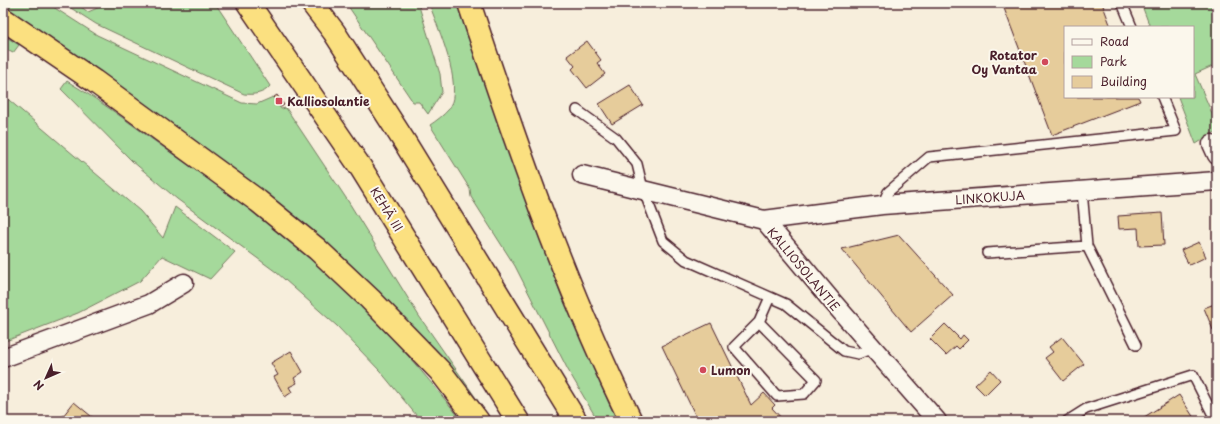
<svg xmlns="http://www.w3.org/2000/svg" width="1220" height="424" font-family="'Playpen Sans',sans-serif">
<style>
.green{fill:#a5d99b;stroke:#787c63}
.building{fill:#e6cc9b;stroke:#4a1f2b}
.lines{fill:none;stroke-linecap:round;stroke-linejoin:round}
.lane-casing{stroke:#4a1f2b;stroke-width:12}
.street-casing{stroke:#4a1f2b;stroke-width:21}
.highway-casing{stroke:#4a1f2b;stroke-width:25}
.lane{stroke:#fbf7ec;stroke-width:9}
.street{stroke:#fbf7ec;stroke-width:18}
.highway{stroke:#fbe080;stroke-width:22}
.poi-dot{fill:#d1495b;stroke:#fbf7ec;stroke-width:1.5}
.labels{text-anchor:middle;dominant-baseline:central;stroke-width:4;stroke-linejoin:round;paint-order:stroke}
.poi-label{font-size:12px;font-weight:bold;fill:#4a1f2b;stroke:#fbf7ec;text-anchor:start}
.street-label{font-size:12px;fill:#4a1f2b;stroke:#fbf7ec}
</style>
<rect width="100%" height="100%" fill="#f7eedc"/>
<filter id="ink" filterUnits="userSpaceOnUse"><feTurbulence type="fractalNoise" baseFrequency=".025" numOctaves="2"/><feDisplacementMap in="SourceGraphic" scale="8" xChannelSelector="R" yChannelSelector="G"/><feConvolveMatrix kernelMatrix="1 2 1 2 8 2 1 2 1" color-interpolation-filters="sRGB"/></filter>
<g filter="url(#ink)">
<path class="green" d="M3,3H47L97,35L242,103L257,104L273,97L281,109L286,108L348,201L419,316L492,421H487L440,362L3,8Z
M63,3H76L88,12L109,3H215L270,86C264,94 253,95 244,94L96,24Z
M346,3H418L440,74L442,92L428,114L419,102H413Z
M429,3H457L529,211L562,297L617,421H598L568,370L515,266L471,197L470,189L430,125C436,121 444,115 449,109C464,85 438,29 429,3Z
M1141,3H1217V64L1195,74L1217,125V131L1196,144L1178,97H1193V27H1150Z
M3,35L19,45L13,53L3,48Z
M67,81C106,104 140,131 177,157C208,179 240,201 270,224C342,281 406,349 462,421H421L380,371L337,326L276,272L177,199L132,161L61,89Z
M3,95L140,211L163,238L175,207L235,252L210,279L162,256L140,281L78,313L3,342Z"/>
<path class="building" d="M1002,3H1102L1111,27H1065V97H1138L1140,101L1052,135Z
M587,41L601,60L597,63L605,74L587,88L572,69L575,66L567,56Z
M630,85L643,105L612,124L599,104Z
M277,95L284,105L281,107L274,97Z
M1162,213L1164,245L1139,246L1138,228L1119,229L1118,216Z
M899,235L953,295L911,332L842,249Z
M1199,242L1206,257L1189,265L1181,250Z
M1217,303V329L1213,330L1204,308Z
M711,323L751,405L764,393L775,405L772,408L784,421H698L662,346Z
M945,324L960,339L963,335L968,340L959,349L956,346L946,355L930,339Z
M1062,337L1084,364L1063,381L1045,358L1053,352L1049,347Z
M291,351L303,372L294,378L297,383L289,387L292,392L285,397L274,377L278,375L271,363Z
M991,370L1000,380L985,395L975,385Z
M1179,395L1196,421H1138Z
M74,402L97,421H59Z"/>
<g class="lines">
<g class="lane-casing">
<path id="lane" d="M1122,3L1132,27
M577,110L616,138L637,164L643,189L663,241L686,260L786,304L844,351L858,354L873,348
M1082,191L1087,246L1136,345
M882,205L888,192L929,157L1176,131L1162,97
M987,253L1087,246
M759,322L816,380L804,394L777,396L734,347L759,322L770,297
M1067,421L1086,409L1193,375L1216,421"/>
</g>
<g class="street-casing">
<path id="street" d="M1212,144L1217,155
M582,175L764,220L831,300L937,421
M764,220L882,205L1217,181
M3,358L149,304L184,283"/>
</g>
<g class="highway-casing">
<path id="highway" d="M248,3L361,168L518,421
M312,3L334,32L404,141L576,421
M469,3C516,144 565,287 631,421
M3,19L94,81L258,201L317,249L370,299L440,371L478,421"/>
</g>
<use href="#lane" class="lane"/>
<use href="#street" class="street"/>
<use href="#highway" class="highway"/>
</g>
</g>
<g class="poi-dot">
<circle cx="1045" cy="62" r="4"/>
<rect x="275" y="97" width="8" height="8" rx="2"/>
<circle cx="703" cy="370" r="4"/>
</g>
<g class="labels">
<g class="poi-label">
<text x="1037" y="55" text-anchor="end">Rotator<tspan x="1037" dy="14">Oy Vantaa</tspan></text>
<text x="287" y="101">Kalliosolantie</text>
<text x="711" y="370">Lumon</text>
</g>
<g class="street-label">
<text transform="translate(990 197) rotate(-4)">LINKOKUJA</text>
<text transform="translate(387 209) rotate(58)">KEHÄ III</text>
<text transform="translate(804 269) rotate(50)">KALLIOSOLANTIE</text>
</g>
</g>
<rect width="1220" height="424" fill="none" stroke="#fbf7ec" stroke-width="16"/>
<rect x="8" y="8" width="1204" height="408" fill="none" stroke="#4a1f2b" stroke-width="1.5" filter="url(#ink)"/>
<rect x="1064" y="26" width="130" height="72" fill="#fbf7ec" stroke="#b4a19f"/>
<rect x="1072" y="39" width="20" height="6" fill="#fbf7ec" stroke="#b4a19f"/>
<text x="1100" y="46" font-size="12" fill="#4a1f2b">Road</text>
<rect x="1072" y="56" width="20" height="12" fill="#a5d99b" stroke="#b4a19f"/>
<text x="1100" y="66" font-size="12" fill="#4a1f2b">Park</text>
<rect x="1072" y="76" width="20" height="12" fill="#e6cc9b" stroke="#b4a19f"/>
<text x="1100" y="86" font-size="12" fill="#4a1f2b">Building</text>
<g transform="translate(46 378) rotate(225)" stroke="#fbf7ec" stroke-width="3" paint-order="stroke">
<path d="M0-3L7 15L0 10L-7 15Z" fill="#4a1f2b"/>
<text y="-6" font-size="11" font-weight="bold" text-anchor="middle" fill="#4a1f2b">N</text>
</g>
</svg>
